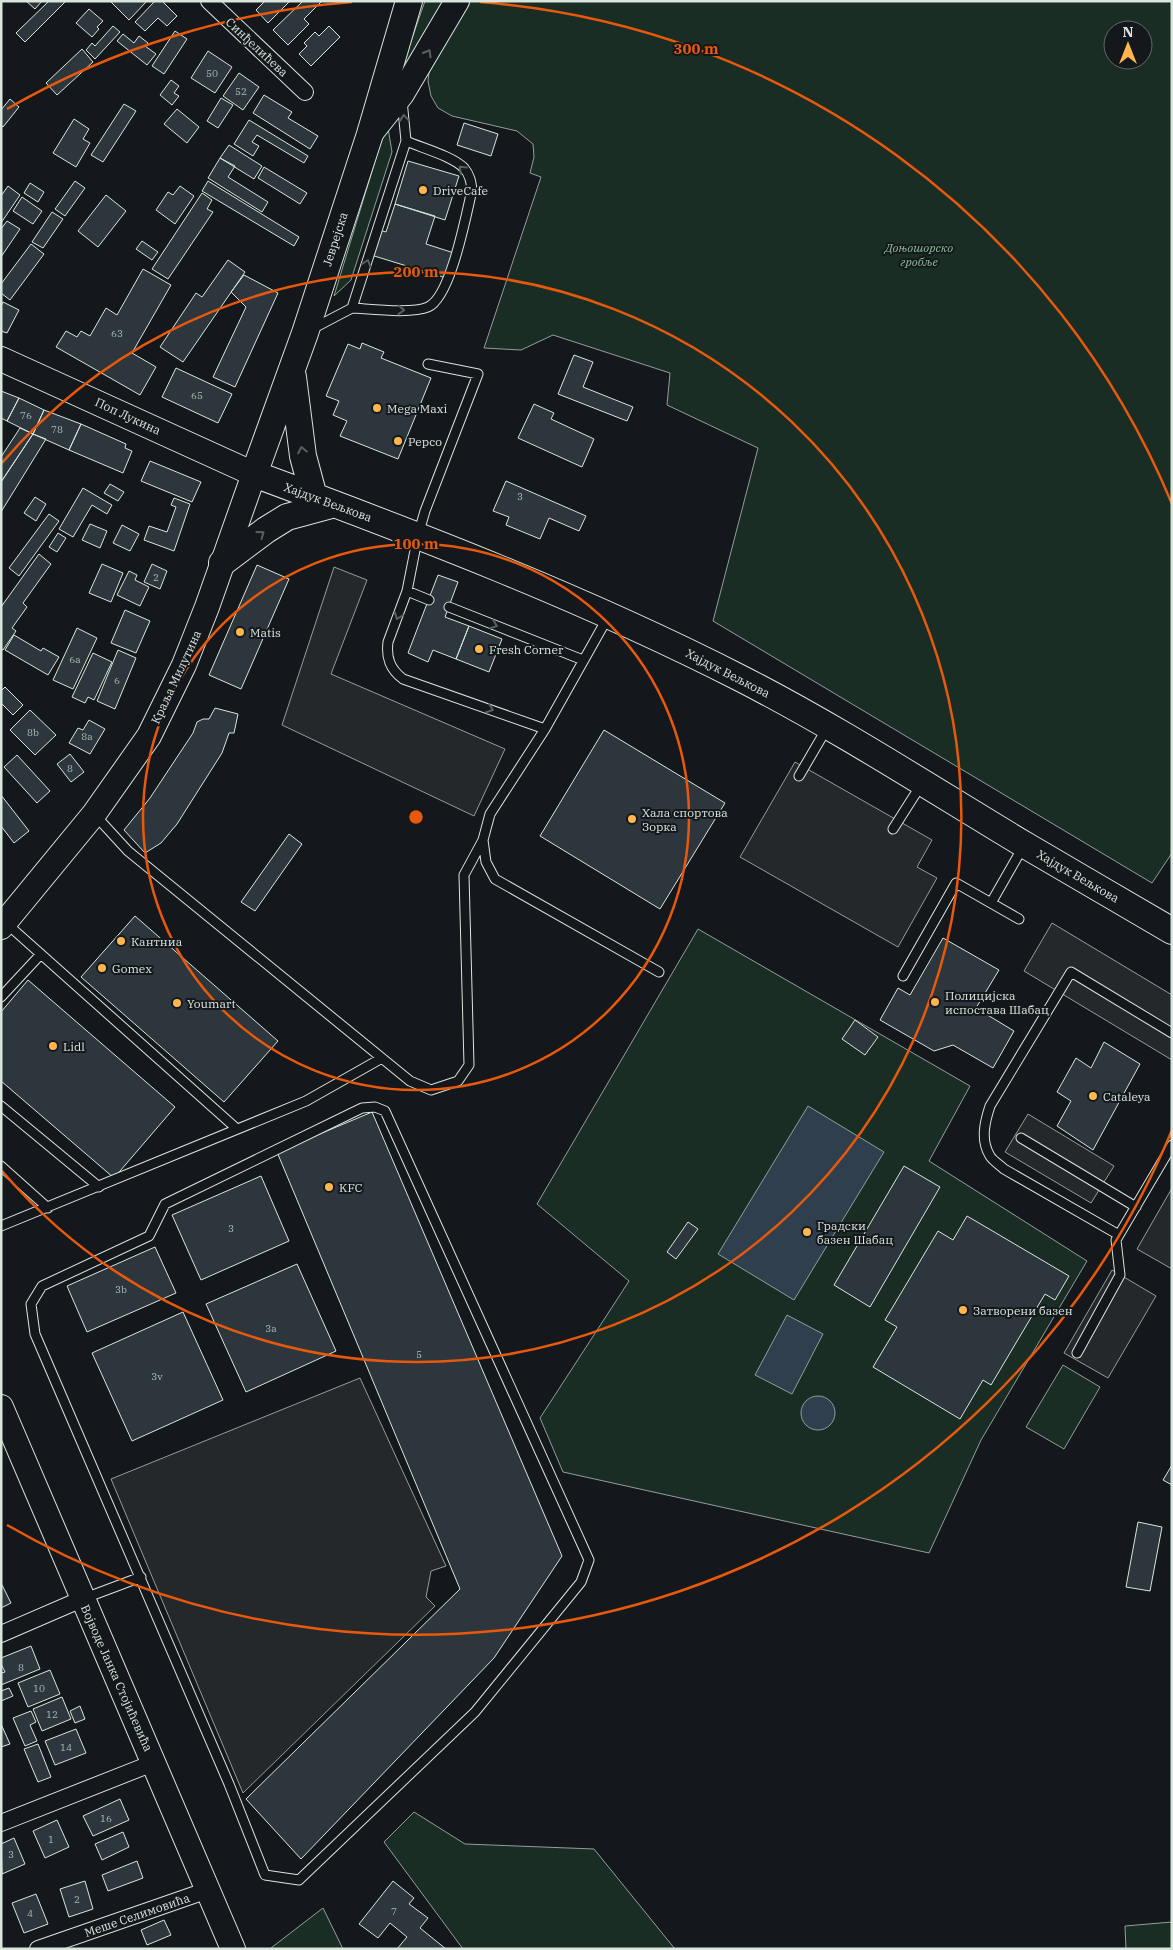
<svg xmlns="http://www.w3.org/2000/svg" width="1173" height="1950" font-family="'IBM Plex Serif',serif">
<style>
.green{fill:#1a2d24;stroke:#939e99;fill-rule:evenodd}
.parking{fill:#24282b;stroke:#939e99}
.water{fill:#2f3f4d;stroke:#939e99}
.building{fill:#2c363c;stroke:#d8e6dc}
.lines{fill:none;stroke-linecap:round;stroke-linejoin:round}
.lane-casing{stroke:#d8e6dc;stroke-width:11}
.street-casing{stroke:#d8e6dc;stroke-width:18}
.secondary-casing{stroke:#d8e6dc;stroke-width:26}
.primary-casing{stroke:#d8e6dc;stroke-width:28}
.lane{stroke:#14181c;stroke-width:9}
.street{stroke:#14181c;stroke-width:16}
.secondary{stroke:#14181c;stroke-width:24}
.primary{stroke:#14181c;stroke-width:26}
.oneway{stroke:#59605f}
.ring{fill:none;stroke:#e8590c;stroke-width:2.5}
.poi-dot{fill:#ffb74d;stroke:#14181c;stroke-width:2}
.labels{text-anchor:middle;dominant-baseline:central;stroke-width:4;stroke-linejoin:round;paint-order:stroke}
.number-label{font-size:10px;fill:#adbab4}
.street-label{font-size:12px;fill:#d8e6dc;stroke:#14181c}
.poi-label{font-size:12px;fill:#d8e6dc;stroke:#14181c;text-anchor:start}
.park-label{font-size:12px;font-style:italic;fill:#8ac095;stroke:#14181c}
.centre{fill:#e8590c;stroke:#14181c;stroke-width:2.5}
.ring-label{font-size:15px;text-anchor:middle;font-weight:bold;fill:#e8590c;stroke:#14181c;stroke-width:4;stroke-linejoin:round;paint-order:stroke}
</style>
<rect width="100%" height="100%" fill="#14181c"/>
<path class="green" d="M425,1H447L406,75L400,73Z
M467,1H1172V853L1152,883L713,621L758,448L667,405L670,373L553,335L521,350L484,348L541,177L530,173L534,157L533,144L517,131L452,116L438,108L431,96L428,81L430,63ZM1113,30H1143V60H1113Z
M387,122L392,152L351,280L334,296Z
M698,929L970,1086L929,1161L1087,1261L981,1440L929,1553L563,1472L540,1418L629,1281L537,1204Z
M1063,1365L1100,1387L1064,1449L1026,1427Z
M414,1812L465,1844L594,1849L675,1949H463L384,1842Z
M323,1908L343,1949H271V1948Z
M1172,1922V1949H1126L1125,1926Z"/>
<path class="parking" d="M334,567L367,580L331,674L505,749L474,816L282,725Z
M795,762L932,840L917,867L937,878L898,947L740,857Z
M1052,923L1172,995V1060L1024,971Z
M1028,1114L1114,1166L1091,1203L1005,1152Z
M1172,1188V1269L1137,1249Z
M1112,1270L1156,1296L1108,1378L1064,1353Z
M360,1378L446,1566L431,1571L426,1597L435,1606L243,1793L111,1479Z"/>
<path class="water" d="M808,1106L884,1152L794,1300L718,1254Z
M787,1315L823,1334L792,1394L755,1375Z
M801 1413a17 17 0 1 1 34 0a17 17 0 1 1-34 0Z"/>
<path class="building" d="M26,1H42L35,9Z
M49,1H66L25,42L16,33Z
M110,1H147L129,20Z
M155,1H162L177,16L167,26L158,18L145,31L135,22Z
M265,1H290L268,23L256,10Z
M303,1H322L304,19L309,24L288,45L273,30Z
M89,9L103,21L97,27L99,29L92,37L76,23Z
M113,26L120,32L95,59L86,50L92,43L95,46Z
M329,26L340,37L311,66L299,54L307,46L304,43L315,32L319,36Z
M175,31L187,39L164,74L152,66Z
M123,34L134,43L139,36L148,43L145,46L156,54L147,65L117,41Z
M82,49L93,62L57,95L46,83Z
M208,51L232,67L215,93L191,78Z
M239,73L259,87L243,110L223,96Z
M171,80L179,86L174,93L179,96L172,105L160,95Z
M264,95L292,112L288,118L318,136L310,149L253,113Z
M221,98L233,105L218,128L207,121Z
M10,99L19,107L3,127L1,125V110Z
M124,104L136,111L103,162L91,155Z
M177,109L199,127L187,143L164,124Z
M74,119L89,129L83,139L90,143L76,167L53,153Z
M249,120L308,156L304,163L257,135L252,142L259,146L253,156L234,144Z
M464,123L498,134L491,156L457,145Z
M229,145L262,166L254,179L220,158Z
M220,158L235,166L228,177L268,202L262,212L208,178Z
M408,161L459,176L445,220L395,204Z
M264,167L307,193L300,204L258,178Z
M75,181L85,188L65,216L55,209Z
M208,181L299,237L294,246L202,191Z
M30,183L44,192L38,202L24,193Z
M8,186L20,195L1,223V196Z
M180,186L194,196L175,224L156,210L168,192L173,195Z
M202,193L212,200L207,209L213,212L168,279L152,269Z
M106,195L126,211L98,247L78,231Z
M22,197L42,211L33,224L13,211Z
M395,204L435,216L426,244L454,253L446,278L371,255L379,230L386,232Z
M52,212L63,219L43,248L32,242Z
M7,221L20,229L1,257V229Z
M142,241L158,252L152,260L136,249Z
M31,244L44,254L10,300L1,293V284Z
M228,260L245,272L183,362L160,347L196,293L202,297Z
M143,269L171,285L132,353L156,367L140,395L56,347L66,331L77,337L81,331L90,336L106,308L117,315Z
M244,275L278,293L235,387L213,377L246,307L231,292Z
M3,302L19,310L7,333L1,331V306Z
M362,343L384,352L381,358L431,378L398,459L340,436L347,421L333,415L339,401L326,396L348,344L360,349Z
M574,355L593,362L583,387L633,407L627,421L558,394Z
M176,368L232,394L218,423L162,397Z
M1,391L19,398L7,421L1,418Z
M19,398L44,410L33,434L7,421Z
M534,404L554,413L551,419L594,439L582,467L518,438Z
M44,410L81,424L69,450L33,434Z
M81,424L126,444L125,448L132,451L123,473L69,450Z
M20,428L33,434L1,482V457Z
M33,434L46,439L1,512V482Z
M150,461L201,482L192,502L141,481Z
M506,481L586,516L579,531L549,518L540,539L506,525L509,517L493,511Z
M110,484L124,492L118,501L104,493Z
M83,488L112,505L107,514L92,505L73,537L59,529Z
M35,497L46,504L36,521L24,513Z
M174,498L190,504L174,551L144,540L149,526L167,532L176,507L171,505Z
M49,514L59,521L19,576L9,568Z
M90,524L107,531L100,548L82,540Z
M122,525L139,534L130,551L113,543Z
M58,533L66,538L57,552L49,547Z
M39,554L51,564L23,603L27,607L12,628L16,631L3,650L1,649V607Z
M102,564L123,573L111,602L89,593Z
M152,564L167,571L160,589L144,582Z
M257,565L289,579L241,689L209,675Z
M129,571L137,575L135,580L149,587L140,606L117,595Z
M438,575L458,582L445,617L469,626L456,659L433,650L428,662L408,653Z
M125,610L150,621L136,653L111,643Z
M469,626L502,639L489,672L456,659Z
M77,628L97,638L73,689L53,680Z
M14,635L41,651L43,648L59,657L48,675L5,650Z
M118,650L136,658L115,709L97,701Z
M93,653L112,662L94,700L88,697L85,703L72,697Z
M5,687L23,705L13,715L1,703V691Z
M215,708L238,714L234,733H229L222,753L177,824L161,843L145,853L124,830L150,798L193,733L197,722L203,719H209Z
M30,710L56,735L35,755L10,730Z
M89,720L105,729L90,754L69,743L78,728L83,730Z
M604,730L725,803L660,909L540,836Z
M70,754L84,772L71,782L57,764Z
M17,755L50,791L37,803L4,767Z
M1,795L29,831L14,843L1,826Z
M289,834L302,844L255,911L241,902Z
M135,916L278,1041L224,1102L81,977Z
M943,938L999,970L976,1008L1014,1031L993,1068L953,1045L934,1051L880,1020L898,988L910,995Z
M28,980L175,1107L114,1178L1,1081V1012Z
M855,1020L878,1037L865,1055L842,1039Z
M1104,1042L1140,1064L1093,1150L1057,1126L1071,1101L1057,1092L1076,1058L1091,1068Z
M372,1112L562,1556L494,1658L301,1859L246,1799L460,1589L277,1152Z
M904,1166L940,1187L870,1307L834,1285Z
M261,1176L289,1241L201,1280L172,1215Z
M967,1216L1069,1276L1055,1300L1045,1294L991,1385L983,1380L960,1419L873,1367L897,1327L885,1320L938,1231L953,1240Z
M688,1222L698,1229L676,1259L667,1252Z
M155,1247L176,1293L87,1332L67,1286Z
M297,1264L336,1351L246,1392L206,1304Z
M183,1312L223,1400L132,1441L92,1353Z
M1172,1465V1485L1163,1480Z
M1138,1522L1162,1527L1150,1591L1126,1587Z
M1,1583L11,1603L1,1608Z
M31,1646L40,1669L1,1685V1673L5,1672L1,1664V1658Z
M50,1670L60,1694L28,1707L18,1683Z
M9,1688L13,1696L1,1701V1691Z
M62,1697L71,1719L42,1731L33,1709Z
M80,1706L85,1719L75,1723L70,1711Z
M31,1711L36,1722L30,1725L37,1741L25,1746L13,1718Z
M1,1724L10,1744L1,1747Z
M76,1729L86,1753L55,1765L45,1741Z
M38,1744L51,1777L38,1782L24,1749Z
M120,1799L129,1820L93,1836L83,1816Z
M57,1820L69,1847L45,1858L33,1831Z
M123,1832L129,1847L102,1860L95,1844Z
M14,1838L25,1864L2,1874L1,1844Z
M137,1861L143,1878L108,1891L102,1875Z
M85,1881L93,1909L69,1917L60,1889Z
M393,1881L414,1898L409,1904L428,1918L420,1928L446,1949H397L407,1937L390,1923L378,1938L359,1924Z
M36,1894L48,1924L24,1933L12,1903Z
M164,1920L171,1935L147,1945L141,1930Z"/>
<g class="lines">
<g class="lane-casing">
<path id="lane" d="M352,308C371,309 412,314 428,307C451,297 466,215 472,190C471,182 470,175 464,168C452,156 422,148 406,141
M312,329L352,308L406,141L402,100
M428,364L478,374L425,511L418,535L407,591L388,642C386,658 390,669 403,679L545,729
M407,591L429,600
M449,607L583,660
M608,617L545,729L490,814L483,840L486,862L495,879L659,972
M799,776L827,728
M94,814L128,851L410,1081L431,1090L458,1081L469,1065L464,875L483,840
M893,829L921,785
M991,903L1019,919
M6,923L237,1129
M903,976L956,883L991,903L1023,847
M1,997L41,954
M1,1106L99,1187
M375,1107L385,1111L589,1560L581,1582L475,1712L299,1880L265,1875L229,1784L35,1334L31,1304L42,1286L149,1236L165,1204L362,1108Z
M1021,1138L1136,1207
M1,1166L48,1208
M1,1226L306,1101L382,1058
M1119,1235L1004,1169C1000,1165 993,1161 990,1156C980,1140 985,1121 990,1106L1071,972L1172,1033
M1077,1353L1120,1275L1116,1240L1172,1145
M85,1598L141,1577"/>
</g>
<g class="street-casing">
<path id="street" d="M209,1L305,92
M1,1634L82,1599
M1,1823L153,1763
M38,1949L208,1890"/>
</g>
<g class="secondary-casing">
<path id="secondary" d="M371,133L402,94L457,1
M1,359L254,474L207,607L184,665L149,736L94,814L1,927
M1,1407L233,1949"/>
</g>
<g class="primary-casing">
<path id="primary" d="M409,1L370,134L305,333L254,474C419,535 583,598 740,678C838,728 930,788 1025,845C1074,874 1123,902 1172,931
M293,377L303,456L314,497
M222,563L266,530L287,517L335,504"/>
</g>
<use href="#lane" class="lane"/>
<use href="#street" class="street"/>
<use href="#secondary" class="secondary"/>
<use href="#primary" class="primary"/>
</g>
<defs><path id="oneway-chevron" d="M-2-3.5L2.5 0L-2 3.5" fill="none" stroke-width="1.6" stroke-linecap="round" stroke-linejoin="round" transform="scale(1.25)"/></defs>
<g class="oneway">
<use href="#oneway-chevron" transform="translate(428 53) rotate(-60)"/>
<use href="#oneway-chevron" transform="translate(404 118) rotate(-95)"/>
<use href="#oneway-chevron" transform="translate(462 169) rotate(-136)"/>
<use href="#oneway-chevron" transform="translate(367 263) rotate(-72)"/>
<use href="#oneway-chevron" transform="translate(401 310) rotate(2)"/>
<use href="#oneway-chevron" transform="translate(302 450) rotate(-101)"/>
<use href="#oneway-chevron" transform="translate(261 534) rotate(-36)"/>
<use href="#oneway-chevron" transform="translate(398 616) rotate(111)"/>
<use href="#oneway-chevron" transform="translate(494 625) rotate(21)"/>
<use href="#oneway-chevron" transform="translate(490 709) rotate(20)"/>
</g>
<g class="ring">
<circle cx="416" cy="817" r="273"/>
<path d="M2 463A545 545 0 1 1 2 1171"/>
<path d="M1172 1130A818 818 0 0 1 7 1525M7 109A818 818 0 0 1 352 2M480 2A818 818 0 0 1 1172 504"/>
</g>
<g class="poi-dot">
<circle cx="423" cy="190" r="5"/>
<circle cx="377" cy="408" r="5"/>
<circle cx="398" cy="441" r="5"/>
<circle cx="240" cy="632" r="5"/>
<circle cx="479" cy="649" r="5"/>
<circle cx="632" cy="819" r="5"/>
<circle cx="121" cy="941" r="5"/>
<circle cx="102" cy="968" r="5"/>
<circle cx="935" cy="1002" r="5"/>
<circle cx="177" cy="1003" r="5"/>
<circle cx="53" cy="1046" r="5"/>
<circle cx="1093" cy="1096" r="5"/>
<circle cx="329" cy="1187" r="5"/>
<circle cx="807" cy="1232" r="5"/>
<circle cx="963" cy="1310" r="5"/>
</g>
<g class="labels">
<g class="number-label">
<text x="212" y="73">50</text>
<text x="241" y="91">52</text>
<text x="117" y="333">63</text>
<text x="197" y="395">65</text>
<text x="26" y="415">76</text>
<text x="57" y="429">78</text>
<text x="520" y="496">3</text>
<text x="156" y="577">2</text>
<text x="75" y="659">6a</text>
<text x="117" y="680">6</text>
<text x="33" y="732">8b</text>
<text x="87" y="736">8a</text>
<text x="70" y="768">8</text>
<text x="231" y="1228">3</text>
<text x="121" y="1289">3b</text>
<text x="271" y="1328">3a</text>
<text x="419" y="1354">5</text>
<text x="157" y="1376">3v</text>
<text x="21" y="1667">8</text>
<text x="39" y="1688">10</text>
<text x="52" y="1714">12</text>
<text x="66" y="1747">14</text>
<text x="106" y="1818">16</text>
<text x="51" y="1839">1</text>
<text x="11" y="1854">3</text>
<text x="77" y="1899">2</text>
<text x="394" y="1911">7</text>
<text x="30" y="1913">4</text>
</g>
<g class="street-label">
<text transform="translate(257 47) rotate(43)">Синђелићева</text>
<text transform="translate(335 239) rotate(-72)">Јеврејска</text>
<text transform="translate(128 416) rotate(25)">Поп Лукина</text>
<text transform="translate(328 502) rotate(20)">Хајдук Вељкова</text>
<text transform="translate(728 673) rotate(27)">Хајдук Вељкова</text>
<text transform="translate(176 677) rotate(-65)">Краља Милутина</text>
<text transform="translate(1078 876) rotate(30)">Хајдук Вељкова</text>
<text transform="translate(117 1678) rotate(66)">Војводе Јанка Стојићевића</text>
<text transform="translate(137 1915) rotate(-19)">Меше Селимовића</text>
</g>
<g class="poi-label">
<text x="433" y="190">DriveCafe</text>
<text x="387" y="408">Mega Maxi</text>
<text x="408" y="441">Pepco</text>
<text x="250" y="632">Matis</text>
<text x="489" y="649">Fresh Corner</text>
<text x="642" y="812">Хала спортова<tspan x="642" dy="14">Зорка</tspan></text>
<text x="131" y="941">Кантниа</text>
<text x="112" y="968">Gomex</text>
<text x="945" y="995">Полицијска<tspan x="945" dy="14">испостава Шабац</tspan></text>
<text x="187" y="1003">Youmart</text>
<text x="63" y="1046">Lidl</text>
<text x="1103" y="1096">Cataleya</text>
<text x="339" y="1187">KFC</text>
<text x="817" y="1225">Градски<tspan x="817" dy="14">базен Шабац</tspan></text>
<text x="973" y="1310">Затворени базен</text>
</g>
<g class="park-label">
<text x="919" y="247">Доњошорско<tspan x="919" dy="14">гробље</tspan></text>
</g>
</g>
<circle cx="416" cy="817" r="8" class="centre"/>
<g class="ring-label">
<text x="696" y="54">300 m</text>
<text x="416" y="277">200 m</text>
<text x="416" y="549">100 m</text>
</g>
<rect width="1173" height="1950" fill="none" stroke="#d8e6dc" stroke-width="5"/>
<g transform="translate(1128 45)"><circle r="24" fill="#14181c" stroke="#626a69"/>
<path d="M0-4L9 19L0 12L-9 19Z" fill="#ffb74d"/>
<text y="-8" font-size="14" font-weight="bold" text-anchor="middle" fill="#d8e6dc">N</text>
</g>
</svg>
